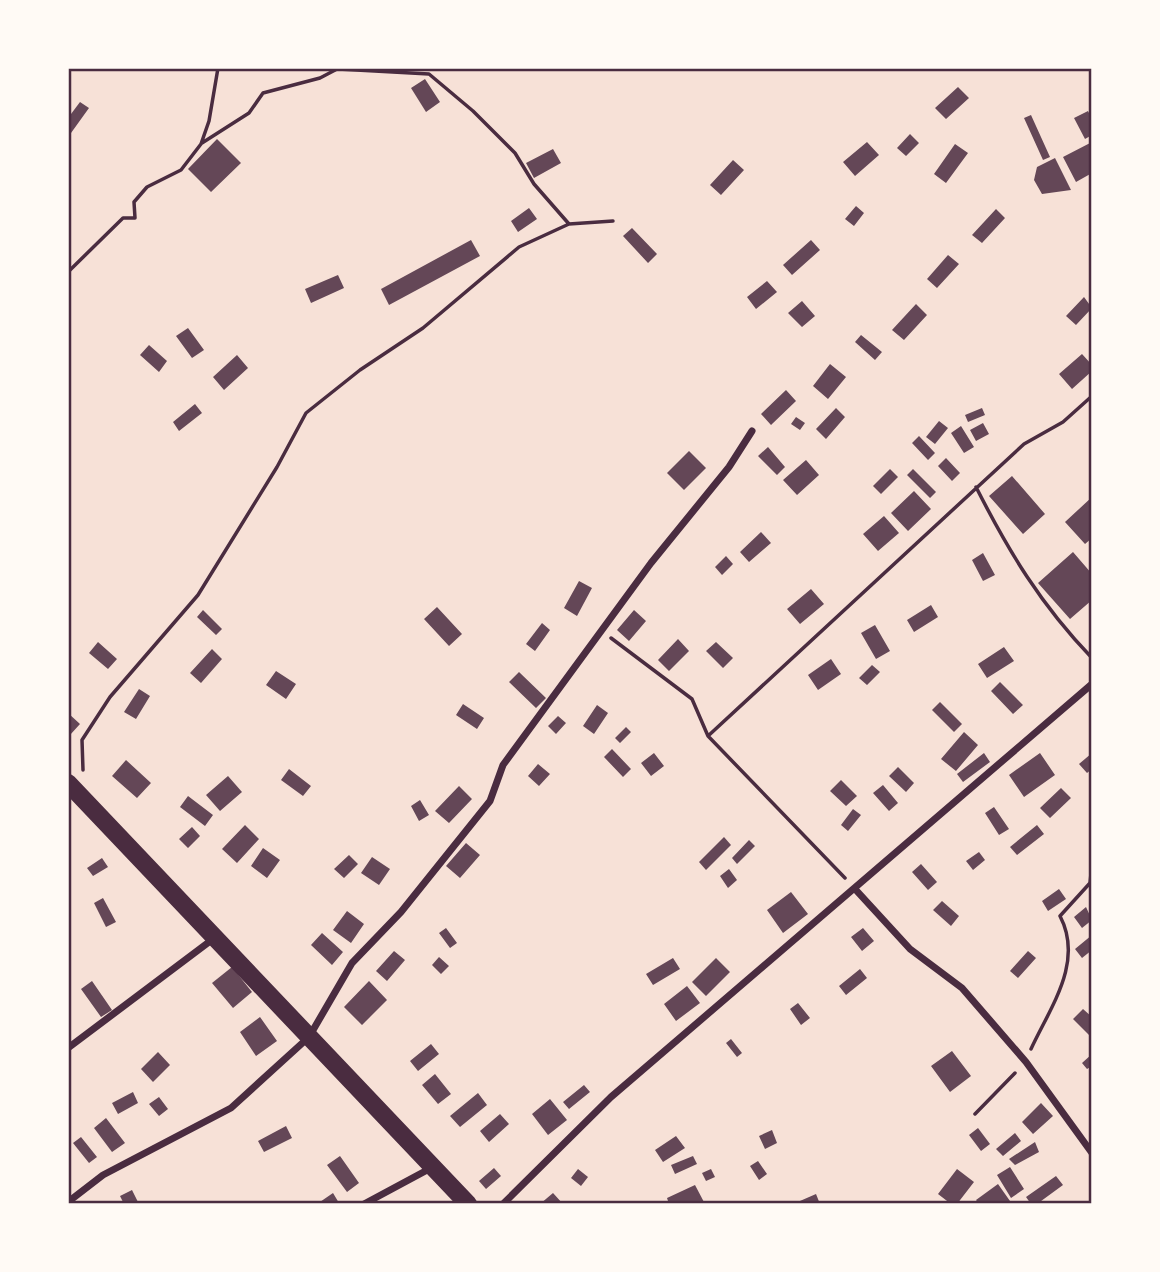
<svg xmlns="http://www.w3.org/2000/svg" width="1160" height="1272" font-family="'Roboto Condensed',sans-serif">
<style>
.building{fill:#644757}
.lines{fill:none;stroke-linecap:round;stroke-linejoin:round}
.path{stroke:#4a2c40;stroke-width:3.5}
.minor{stroke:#4a2c40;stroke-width:7}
.primary{stroke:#4a2c40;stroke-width:18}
.neatline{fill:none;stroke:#4a2c40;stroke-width:2.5}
</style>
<rect width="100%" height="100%" fill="#f7e1d7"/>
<path class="building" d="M425,79L440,102L426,112L411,88Z
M958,87L969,98L946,119L935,108Z
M80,102L89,108L71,133L68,131V118Z
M1088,111L1092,119V135L1085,139L1074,118Z
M1031,115L1050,157L1043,160L1024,118Z
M910,134L919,143L906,156L897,148Z
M217,139L241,163L211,192L188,169Z
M867,142L879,155L855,176L843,162Z
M1092,142V173L1076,182L1063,157Z
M955,144L968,153L946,183L934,174Z
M553,149L561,163L534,178L526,163Z
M1055,158L1071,190L1042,194L1034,180L1037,167Z
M733,160L744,170L721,195L710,185Z
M856,206L864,213L854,226L845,219Z
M529,208L537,219L518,232L511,221Z
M996,209L1005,218L982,243L972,235Z
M632,228L657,254L648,263L623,236Z
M471,240L480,256L389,305L381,289Z
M811,240L820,250L792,275L783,265Z
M948,255L959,264L937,288L927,279Z
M338,275L344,288L311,303L305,289Z
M767,281L777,292L756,309L747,297Z
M1084,297L1092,308L1076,325L1066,316Z
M802,301L815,316L802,327L788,313Z
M916,304L927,315L904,340L892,330Z
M188,328L204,350L192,358L176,336Z
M861,335L882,352L875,360L855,342Z
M149,345L167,361L159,372L140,355Z
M1082,354L1092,365V371L1072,389L1059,374Z
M237,355L248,368L224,390L213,377Z
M830,364L846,377L828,399L813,386Z
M786,390L796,401L771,425L761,414Z
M195,404L202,413L179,431L173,422Z
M836,408L845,417L826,439L816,429Z
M982,408L985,415L968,422L965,415Z
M796,417L805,423L800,430L791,424Z
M939,421L948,428L935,444L926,437Z
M983,423L989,434L976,441L970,430Z
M961,426L974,447L964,453L951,433Z
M919,436L935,453L928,460L912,443Z
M768,447L785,467L777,475L758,456Z
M689,451L706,468L684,490L667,473Z
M946,458L960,473L952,481L938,466Z
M806,460L819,475L797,495L783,480Z
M890,469L898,477L881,494L873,486Z
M913,469L936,492L930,498L907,475Z
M1012,476L1045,514L1023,534L989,496Z
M914,491L931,509L908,531L891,513Z
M1092,497V538L1085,544L1065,522Z
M884,516L899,533L878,551L863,534Z
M761,532L771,543L749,562L740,552Z
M1073,552L1092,574V600L1070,619L1038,583Z
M983,553L995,575L983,581L972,560Z
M726,556L733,564L722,575L715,567Z
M579,581L592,588L577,616L564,608Z
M811,589L824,604L800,624L787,609Z
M931,605L938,617L914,632L907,620Z
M437,607L462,634L449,646L424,619Z
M203,610L222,629L216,635L197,617Z
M634,610L646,621L629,641L617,630Z
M542,623L550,630L535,651L526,644Z
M875,625L890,651L876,659L861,633Z
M678,639L689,651L669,671L658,660Z
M98,642L117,659L108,669L89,653Z
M716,642L733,658L723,668L706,651Z
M1004,647L1014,661L987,678L978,664Z
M212,649L222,659L201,683L190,673Z
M831,659L841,674L818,690L808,675Z
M872,665L880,672L867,685L859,678Z
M276,671L296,684L286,699L266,685Z
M519,672L546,698L536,708L509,682Z
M1000,682L1023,705L1013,714L991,691Z
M139,689L150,696L136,719L124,712Z
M940,702L962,724L954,732L932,710Z
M463,704L484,718L477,729L456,715Z
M597,705L608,713L594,734L583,726Z
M68,713L80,724L70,735L68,733Z
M558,716L566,723L556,734L548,726Z
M626,727L631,732L620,743L615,738Z
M964,732L978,745L956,771L941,759Z
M612,749L631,769L623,777L604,757Z
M654,753L664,766L651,776L641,763Z
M984,753L990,762L963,782L957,774Z
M1040,753L1055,775L1024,797L1009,775Z
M1092,753V769L1087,773L1079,764Z
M126,760L151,783L137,798L112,776Z
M538,764L550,774L539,786L528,776Z
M898,767L914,783L906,792L889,776Z
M289,769L311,786L303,796L281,780Z
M228,776L242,792L220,811L206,795Z
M841,780L857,796L846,806L830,791Z
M883,785L898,803L889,811L873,793Z
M459,786L472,799L449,823L435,811Z
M1061,788L1071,798L1050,818L1040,808Z
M188,796L213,815L205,826L180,807Z
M420,800L429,815L419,821L411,806Z
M994,807L1009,829L999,835L985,813Z
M853,809L861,815L848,831L841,825Z
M245,825L259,839L237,863L222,849Z
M1037,825L1044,834L1017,855L1010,847Z
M192,827L200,836L188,848L179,839Z
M724,837L731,845L706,870L699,862Z
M749,840L755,846L737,864L732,858Z
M466,843L480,855L460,878L446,866Z
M263,848L280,860L267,878L251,866Z
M979,852L985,860L973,870L966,861Z
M349,855L358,864L344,878L334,869Z
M372,857L390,869L379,885L361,873Z
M102,858L108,867L93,876L87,868Z
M921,864L937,882L928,890L912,872Z
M729,869L737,880L728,888L720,876Z
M1059,889L1066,899L1048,911L1042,901Z
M791,892L808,914L783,933L767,910Z
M103,898L116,922L106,927L94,903Z
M942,901L959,916L951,926L933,910Z
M1086,907L1092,920L1082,928L1074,917Z
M347,911L364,924L351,943L333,930Z
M446,928L457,943L450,948L439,933Z
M863,928L874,941L862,951L851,937Z
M322,933L343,952L332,965L311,945Z
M1092,935V950L1082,958L1075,949Z
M394,951L405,960L387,981L376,971Z
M1028,951L1036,958L1018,978L1010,971Z
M439,957L449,966L441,974L432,965Z
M673,958L680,969L653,985L646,974Z
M716,958L730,972L706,996L692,982Z
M232,967L252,992L233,1008L212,983Z
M860,969L867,978L846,995L839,986Z
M92,981L112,1010L101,1017L81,989Z
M369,981L387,1000L362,1025L344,1007Z
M687,986L700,1003L676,1021L664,1004Z
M798,1003L810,1018L801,1025L790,1009Z
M1083,1009L1092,1017V1038L1073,1019Z
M260,1017L277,1041L256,1056L240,1032Z
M731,1039L742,1053L737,1057L726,1043Z
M431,1044L439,1054L418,1071L410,1061Z
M952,1051L971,1076L950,1092L931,1066Z
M158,1052L170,1065L153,1082L141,1069Z
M1092,1054V1066L1087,1069L1082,1063Z
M435,1074L451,1094L438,1104L422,1085Z
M584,1085L590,1092L569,1109L563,1102Z
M133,1092L138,1103L118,1114L112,1103Z
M478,1093L487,1105L460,1127L450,1116Z
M159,1097L168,1109L159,1116L149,1104Z
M550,1099L567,1120L548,1135L532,1114Z
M1041,1103L1053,1116L1033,1134L1022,1122Z
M500,1114L509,1124L489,1142L480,1131Z
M106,1118L125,1143L112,1152L94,1128Z
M286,1126L292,1138L264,1152L258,1141Z
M978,1128L990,1144L981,1151L969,1135Z
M772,1130L777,1143L765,1149L759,1136Z
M1015,1133L1021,1141L1003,1156L996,1149Z
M676,1136L685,1148L663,1162L655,1150Z
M81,1137L97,1157L89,1163L73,1143Z
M1035,1142L1039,1152L1015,1165L1009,1159Z
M340,1156L359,1183L347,1192L327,1165Z
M693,1156L697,1164L675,1174L671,1165Z
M758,1161L767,1174L759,1180L750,1166Z
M1010,1167L1024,1189L1011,1198L997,1175Z
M494,1168L501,1176L486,1189L479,1181Z
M578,1169L588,1177L581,1186L571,1178Z
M711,1169L715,1177L706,1181L702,1173Z
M957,1169L974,1182L957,1204H951L938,1194Z
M1056,1176L1063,1185L1037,1204H1031L1026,1197Z
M998,1184L1010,1201L979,1204L976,1200Z
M695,1185L705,1204H669L667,1198Z
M132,1190L139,1204H124L120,1196Z
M333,1193L339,1203L317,1204Z
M553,1193L563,1204H540Z
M816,1194L820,1204H793Z"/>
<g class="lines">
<path class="path" d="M338,69L429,74L473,111L515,153L534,184L569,224
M202,143L249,113L263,93L320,78L339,68
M68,272L123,218H135L134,202L147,187L181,170L201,144L209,121L218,68
M976,487C1009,552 1041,605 1092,658
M611,638L692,699L708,736L845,878
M708,736L1024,444L1063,422L1092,396
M83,770L82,740L110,697L198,595L277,467L306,413L360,370L423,328L519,247L569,224L613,221
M1031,1049C1051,1006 1084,962 1060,916L1090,883L1092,864
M975,1114L1015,1073"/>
<path class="minor" d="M855,889L910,949L962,988L1026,1062L1092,1153
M68,1048L213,939
M68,1202L103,1175L231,1108L309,1037L352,963L401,912L490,801L503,765L651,563L729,467L752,431
M364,1204L431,1168
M503,1204L611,1097L1092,684"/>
<path class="primary" d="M68,783L468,1204"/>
</g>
<rect width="1160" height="1272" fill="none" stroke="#fffaf5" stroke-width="140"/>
<rect x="70" y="70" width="1020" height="1132" class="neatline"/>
</svg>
